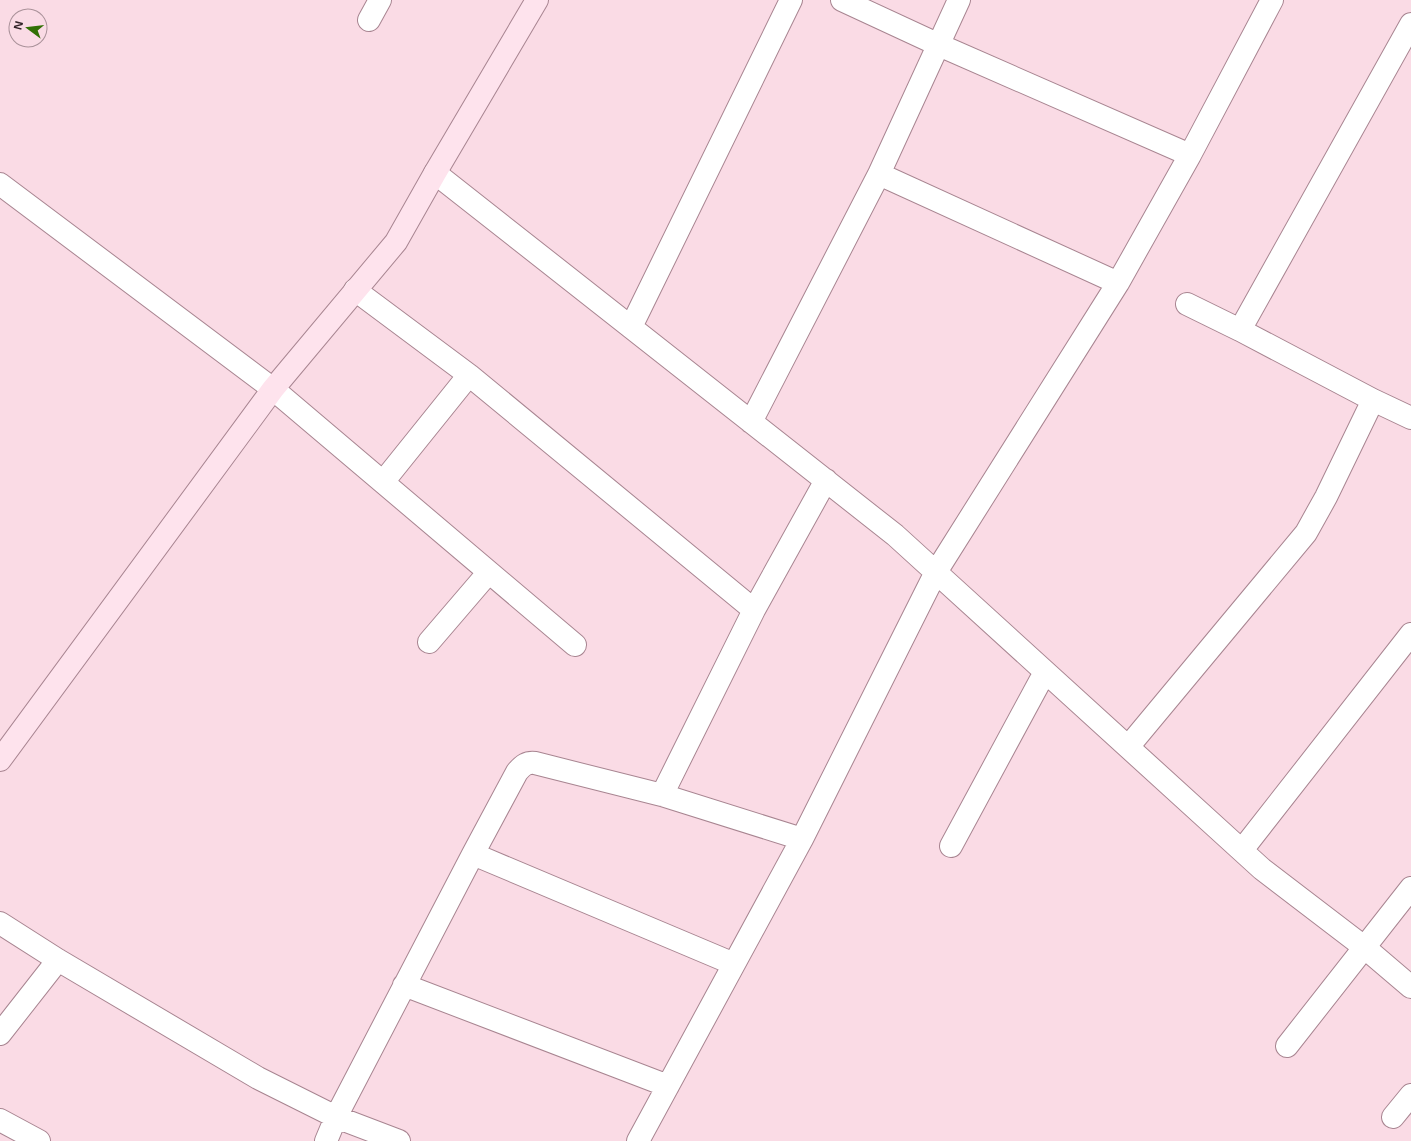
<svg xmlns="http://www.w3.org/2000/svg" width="1411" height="1141" font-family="'Open Sans',sans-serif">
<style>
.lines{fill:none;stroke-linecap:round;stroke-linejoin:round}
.street-casing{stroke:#a88591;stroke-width:24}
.secondary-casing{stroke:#a88591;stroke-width:24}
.street{stroke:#fff;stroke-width:22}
.secondary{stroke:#fee3ed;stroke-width:22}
</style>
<rect width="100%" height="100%" fill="#fadbe5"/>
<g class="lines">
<g class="street-casing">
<path id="street" d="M842,0L939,45L1190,155
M369,20L380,0
M435,173L895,535L1262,869L1364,947L1411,987
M879,174L1118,283
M0,184L273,389L575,645
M355,290L469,375L754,610
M1187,304L1240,330L1373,400L1411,418
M631,327L791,0
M1240,330L1411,24
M751,422L879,174L959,0
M383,482L469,375
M429,642L489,572
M1128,747L1306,533L1326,497L1373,400
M662,795L754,610L826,480
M951,846L1045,672
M1242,850L1411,634
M473,854L734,964
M0,923L58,960L258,1078L336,1117L399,1141
M404,985L668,1086
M0,1034L58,960
M1287,1046L1411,888
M1393,1117L1411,1095
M0,1120L39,1141
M326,1141L336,1117L473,854L517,772C523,765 527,762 535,763L662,795L802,839
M638,1141L802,839L936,572L1118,283L1190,155L1272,0"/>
</g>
<g class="secondary-casing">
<path id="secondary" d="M0,760L273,389L396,242L435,173L537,0"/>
</g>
<use href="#street" class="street"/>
<use href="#secondary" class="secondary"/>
</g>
<g transform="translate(28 28) rotate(285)"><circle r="19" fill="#fadbe5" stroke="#aa929a"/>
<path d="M0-3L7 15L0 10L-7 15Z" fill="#327005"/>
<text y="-6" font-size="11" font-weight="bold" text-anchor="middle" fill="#322429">N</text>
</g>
</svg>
